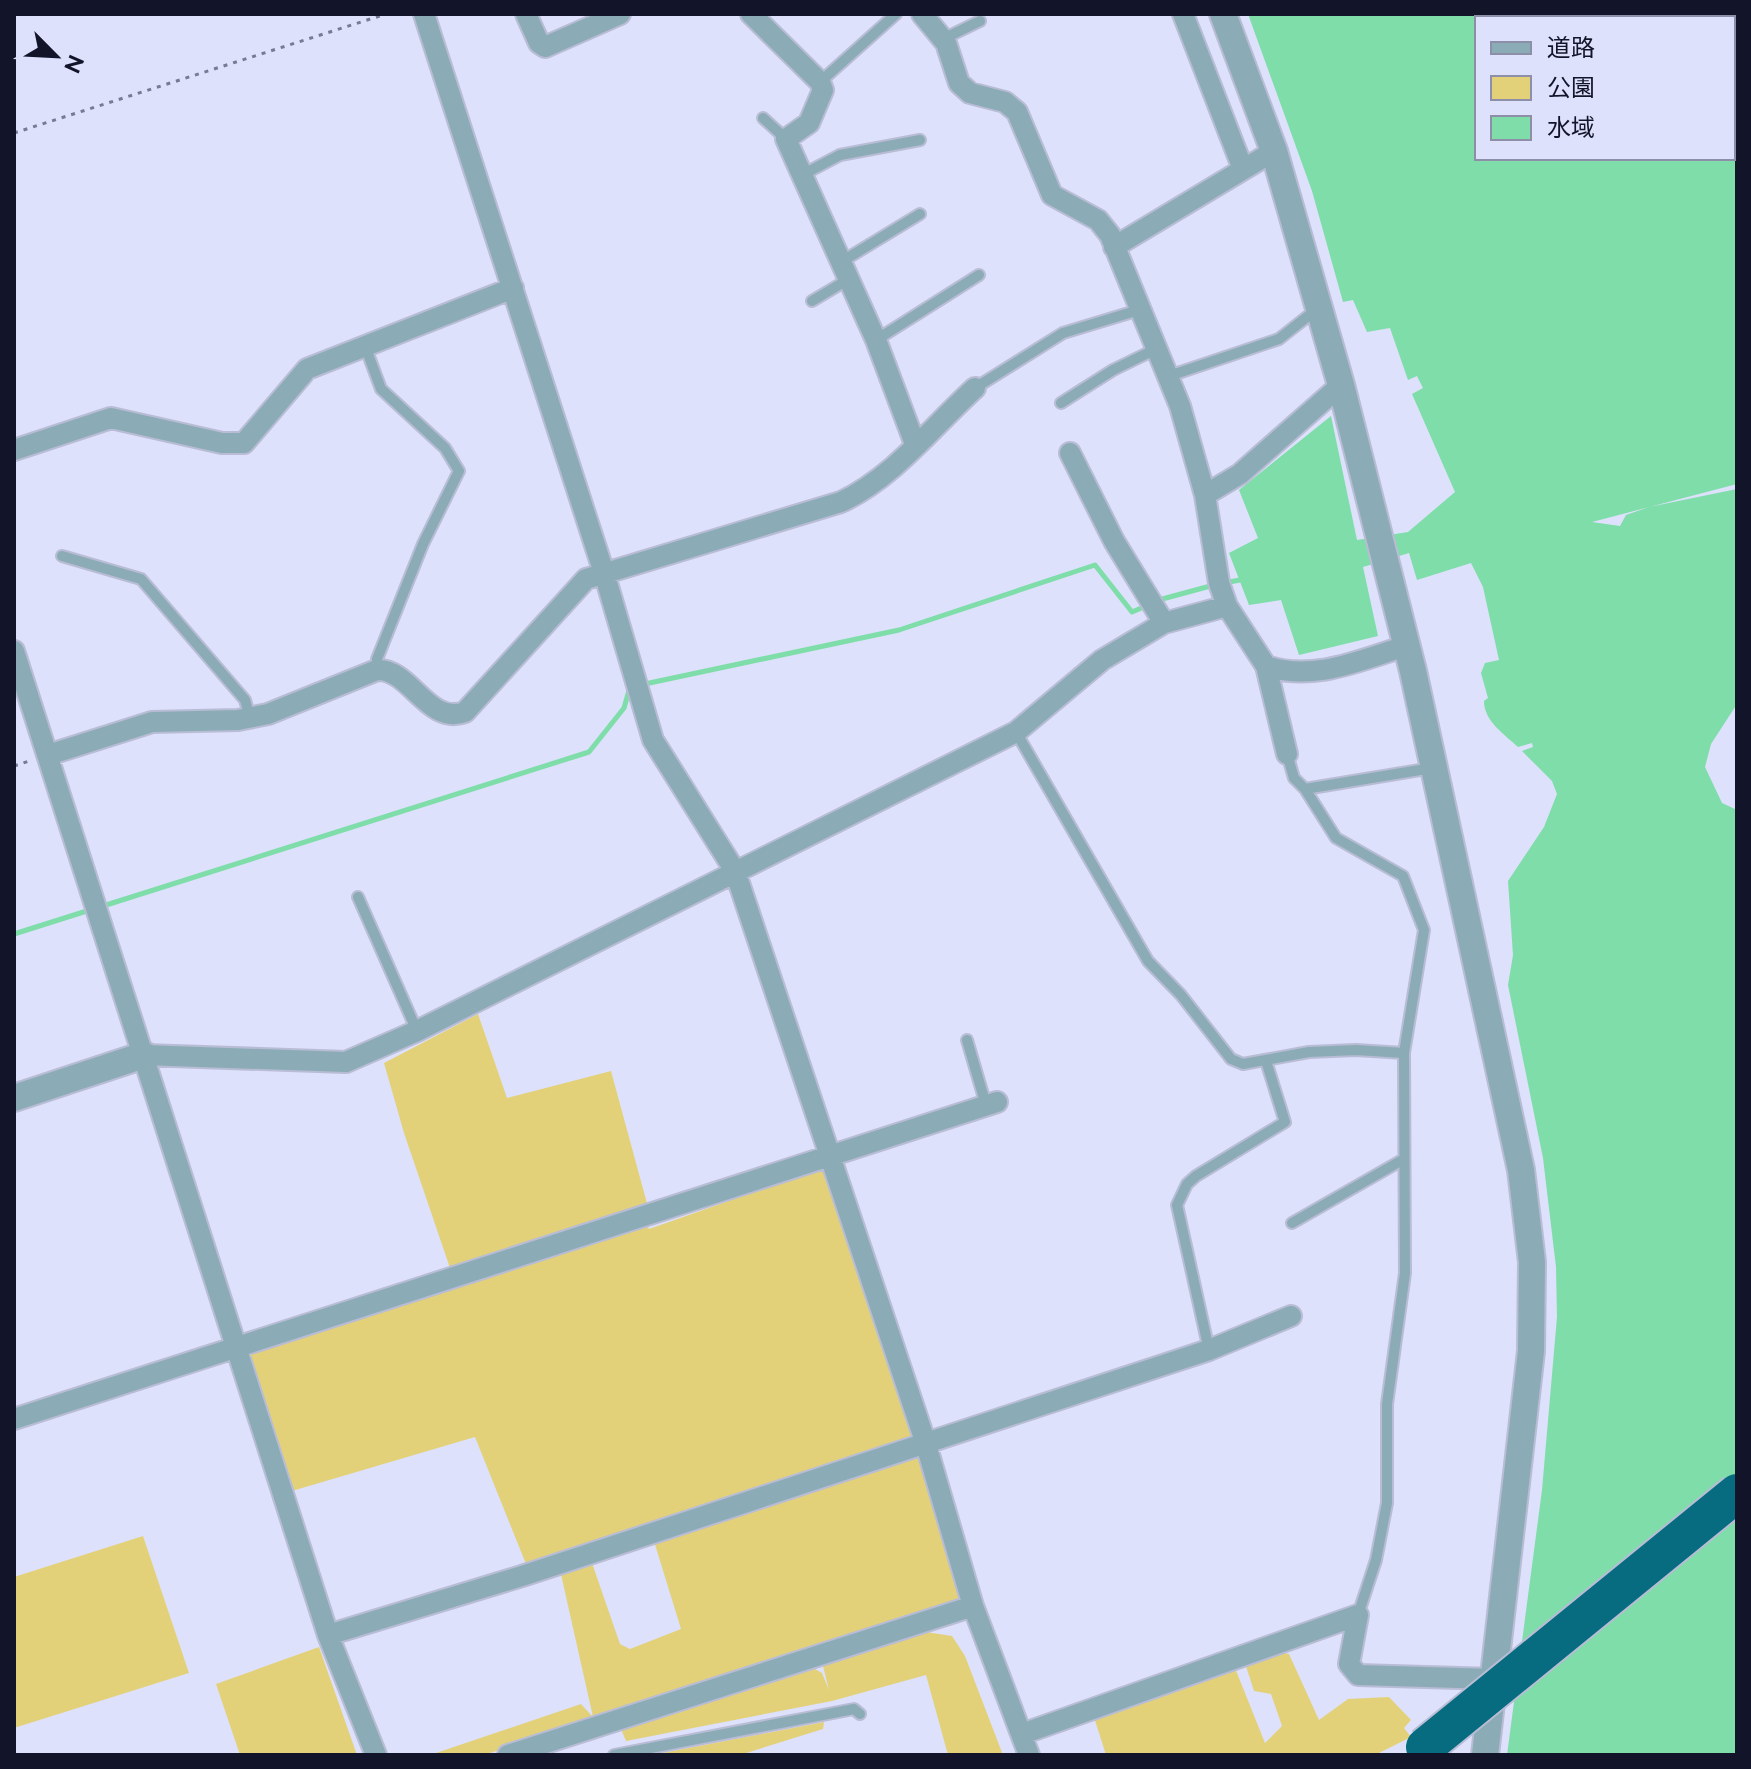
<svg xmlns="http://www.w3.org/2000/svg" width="1751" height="1769" font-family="Raleway,'Noto Sans JP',sans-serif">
  <rect width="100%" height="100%" fill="#dde1fb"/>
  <path fill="#e3d17a" d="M 478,1014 L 507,1098 L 611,1071 L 648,1207 L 451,1271 L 404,1133 L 384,1063 Z
    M 822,1168 L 914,1436 L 526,1564 L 475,1437 L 292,1491 L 248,1354 L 644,1219 L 649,1229 Z
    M 920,1449 L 965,1598 L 484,1755 L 430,1755 L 581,1704 L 593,1717 L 560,1570 L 592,1563 L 620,1644 L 630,1649 L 681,1629 L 653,1538 Z
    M 143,1536 L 189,1673 L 14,1728 L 14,1577 Z
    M 926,1632 L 952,1636 L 965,1656 L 1003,1755 L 948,1755 L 926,1675 L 832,1701 L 626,1741 L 621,1729 L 815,1669 L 822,1673 L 829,1690 L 823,1666 Z
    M 319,1647 L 357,1755 L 240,1755 L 216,1684 Z
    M 1273,1651 L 1289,1654 L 1319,1720 L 1348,1699 L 1389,1697 L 1411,1720 L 1404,1728 L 1411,1737 L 1375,1755 L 1106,1755 L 1093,1714 L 1233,1663 L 1265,1743 L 1282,1726 L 1271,1694 L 1254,1691 L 1244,1660 Z
    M 824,1722 L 823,1729 L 740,1755 L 652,1755 Z"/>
  <path fill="#7edda9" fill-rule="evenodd" d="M 1248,14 L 1737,14 L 1737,484 L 1592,522 L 1620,526 L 1626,515 L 1649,507 L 1737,489 L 1737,704 L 1711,744 L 1705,767 L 1722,803 L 1737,810 L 1737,1755 L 1507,1755 L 1542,1490 L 1557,1317 L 1556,1267 L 1543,1158 L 1508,985 L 1513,955 L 1508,881 L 1544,827 L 1557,794 L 1552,781 L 1522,751 L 1533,747 L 1532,743 L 1518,747 C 1504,734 1484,721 1484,701 L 1488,698 L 1481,673 L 1485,663 L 1499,660 L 1483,587 L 1471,563 L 1417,580 L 1409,553 L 1363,567 L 1378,636 L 1299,655 L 1281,600 L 1249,605 L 1229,553 L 1258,538 L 1239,490 L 1331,416 L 1357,540 L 1408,532 L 1455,492 L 1412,394 L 1423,388 L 1417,376 L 1408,380 L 1390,328 L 1367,332 L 1353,300 L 1343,302 L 1312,191 ZM 1477,18 L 1733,18 L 1733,158 L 1477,158 Z"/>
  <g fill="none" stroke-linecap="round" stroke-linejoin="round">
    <path stroke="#7edda9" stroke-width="5" d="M 1224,583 L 1240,580
      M 1155,601 L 1214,585
      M 640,685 L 899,630 L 1095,565 L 1132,612 L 1146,606
      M 103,906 L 589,752 L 624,708 L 630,687
      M 14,934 L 93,909"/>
    <g stroke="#b8bcd5" stroke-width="14">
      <path id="service" d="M 943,39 L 980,21
        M 820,82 L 896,14
        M 763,118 L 786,139
        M 802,175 L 840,155 L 920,140
        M 841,262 L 920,214
        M 812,301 L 849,279
        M 876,340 L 979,275
        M 365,346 L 381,389 L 445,448 L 459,471 L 423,544 L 377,659 L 377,670
        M 1169,376 L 1279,339 L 1317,309
        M 975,388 L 1063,333 L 1139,310
        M 1061,403 L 1113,370 L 1156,349
        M 62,556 L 141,579 L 245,700 L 250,718
        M 1016,732 L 1148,961 L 1181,995 L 1231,1059 L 1243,1064 L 1309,1052 L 1356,1050 L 1404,1053
        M 1287,754 L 1294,778 L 1305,789 L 1336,838 L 1403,876 L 1424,930 L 1404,1053 L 1405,1273 L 1387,1404 L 1387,1503 L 1376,1560 L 1358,1615
        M 1305,789 L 1432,768
        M 358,897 L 417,1031
        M 967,1040 L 986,1105
        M 1292,1223 L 1404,1159
        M 1209,1350 L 1177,1205 L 1187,1184 L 1196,1176 L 1285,1122 L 1266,1061
        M 614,1755 L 854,1709 L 860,1714"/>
    </g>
    <g stroke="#b8bcd5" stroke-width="24">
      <path id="minor" d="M 424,14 L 605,576 L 653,740 L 735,871 L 925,1441 L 973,1606 L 1029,1755
        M 526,14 L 539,43 L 545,47 L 620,14
        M 751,14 L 820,82 L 823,90 L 809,123 L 786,139 L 876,340 L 915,444
        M 922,14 L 946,43 L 959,83 L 970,93 L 1005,102 L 1017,112 L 1052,195 L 1098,220 L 1110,235 L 1180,406 L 1205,495 L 1219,583 L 1227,606 L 1266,666 L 1287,754
        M 1183,14 L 1243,169
        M 1114,247 L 1274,151
        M 14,450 L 111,418 L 222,443 L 244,443 L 307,369 L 513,288
        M 1070,453 L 1114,541 L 1164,623
        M 1205,495 L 1240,474 L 1341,385
        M 14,651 L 328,1635 L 376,1755
        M 1266,666 C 1314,682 1360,660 1406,646
        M 48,755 L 152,722 L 238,720 L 268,714 L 377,670 C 410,668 428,726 465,712 L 586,579 L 841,502 C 894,477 932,427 975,388
        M 144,1055 L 346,1062 L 417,1031 L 1016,732 L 1102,660 L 1164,623 L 1227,606
        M 14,1419 L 997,1102
        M 1358,1615 L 1349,1664 L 1358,1675 L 1493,1679
        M 328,1635 L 522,1576 L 1209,1350 L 1291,1316
        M 1022,1734 L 1358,1615
        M 508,1755 L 973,1606"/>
    </g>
    <g stroke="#b8bcd5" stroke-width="30">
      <path id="tertiary" d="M 1223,14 L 1274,151 L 1341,385 L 1413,671 L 1521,1170 L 1532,1262 L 1531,1351 L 1485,1755
        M 14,1098 L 144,1055"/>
    </g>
    <path stroke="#777a92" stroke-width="3" stroke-dasharray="4 6" stroke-linecap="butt" d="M 14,133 L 386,14
      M 14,766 L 29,761"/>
    <use href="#service" stroke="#8bacb6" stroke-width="10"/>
    <use href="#minor" stroke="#8bacb6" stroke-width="20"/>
    <use href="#tertiary" stroke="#8bacb6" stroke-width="26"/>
    <g stroke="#b8bcd5" stroke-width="42" stroke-linecap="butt">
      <path id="motorway-bridge" d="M 1425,1747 L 1737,1493"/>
    </g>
    <use href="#motorway-bridge" stroke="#086c81" stroke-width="38"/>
  </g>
  <rect width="1751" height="1769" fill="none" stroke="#12142a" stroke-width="32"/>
  <rect x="1475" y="16" width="260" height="144" fill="#dde1fb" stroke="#8c8fa7" stroke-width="2"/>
  <rect x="1491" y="42" width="40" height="12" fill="#8bacb6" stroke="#8c8fa7" stroke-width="2"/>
  <text x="1547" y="56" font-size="24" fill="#12142a">道路</text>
  <rect x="1491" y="76" width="40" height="24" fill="#e3d17a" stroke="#8c8fa7" stroke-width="2"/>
  <text x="1547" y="96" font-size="24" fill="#12142a">公園</text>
  <rect x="1491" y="116" width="40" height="24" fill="#7edda9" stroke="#8c8fa7" stroke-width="2"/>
  <text x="1547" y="136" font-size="24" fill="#12142a">水域</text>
  <g transform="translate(56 56) rotate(114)" stroke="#dde1fb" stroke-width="6" paint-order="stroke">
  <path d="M0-6L14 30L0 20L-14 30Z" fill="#12142a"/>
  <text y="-12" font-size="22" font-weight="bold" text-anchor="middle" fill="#12142a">N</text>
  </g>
</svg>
